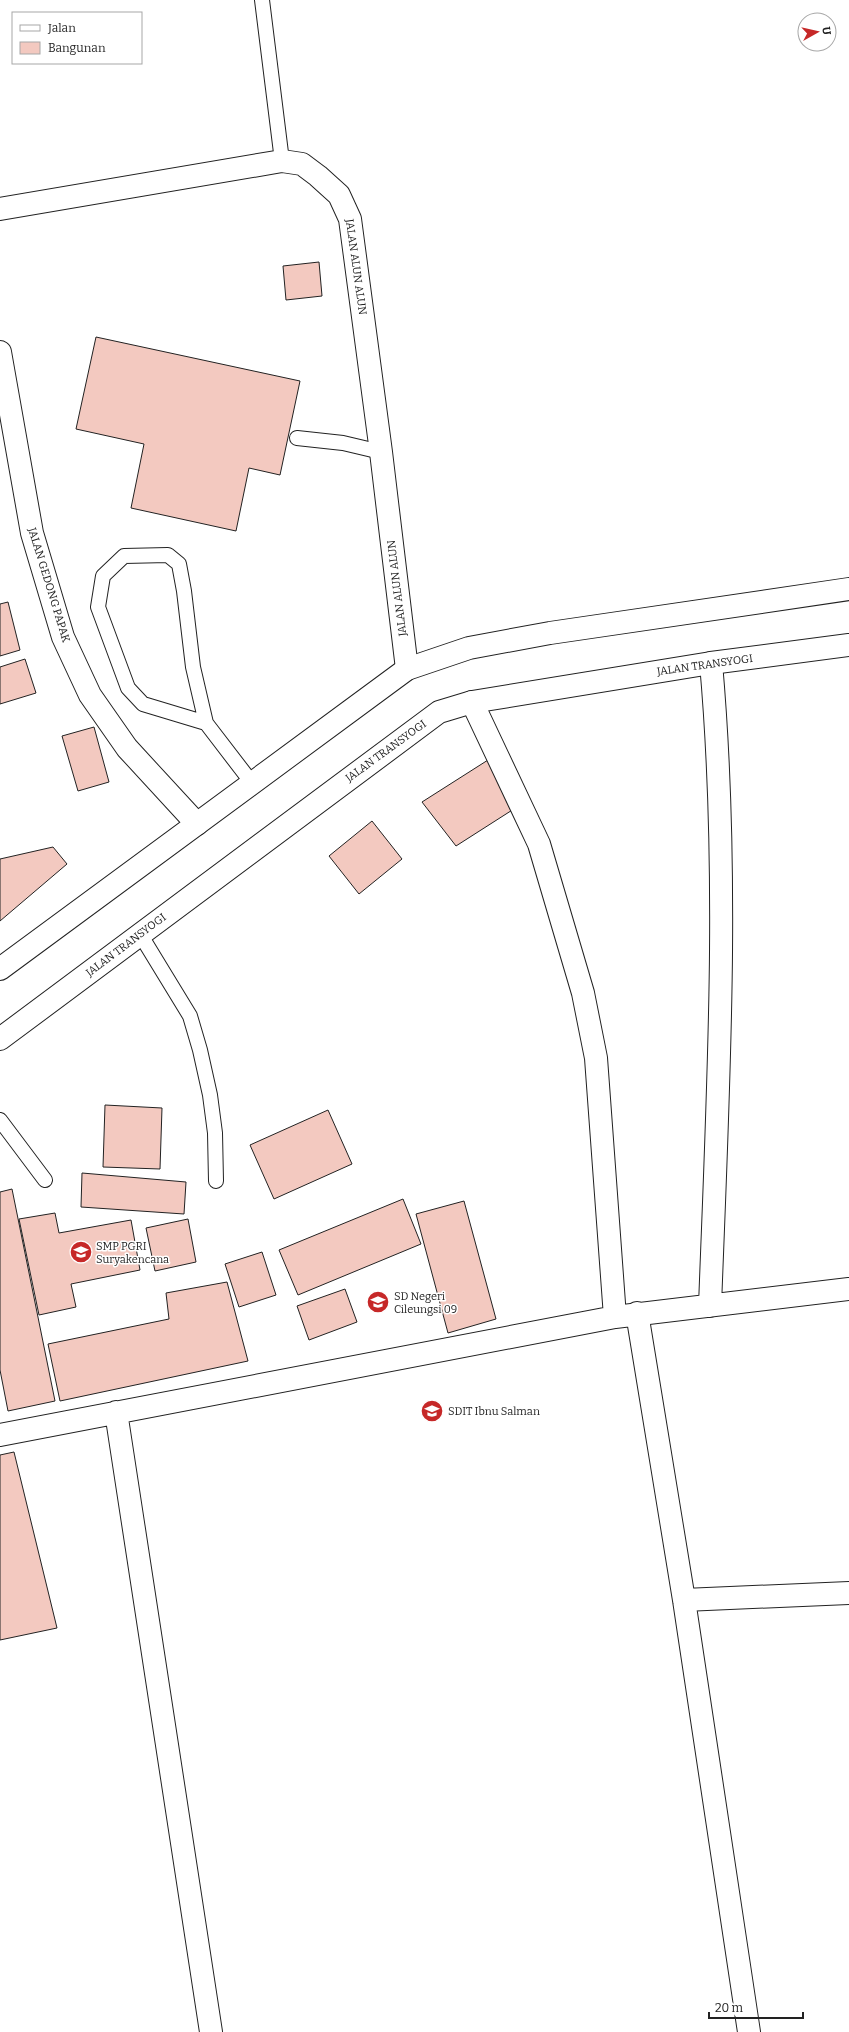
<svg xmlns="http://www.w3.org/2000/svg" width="849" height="2032" font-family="Bitter,serif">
  <rect width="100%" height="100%" fill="#fff"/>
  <path fill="#f3c9c0" stroke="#222" d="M 319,262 L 322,296 L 286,300 L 283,266 Z
    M 96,337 L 300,381 L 280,475 L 249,468 L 236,531 L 131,508 L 144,444 L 76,429 Z
    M 8,602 L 20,650 L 0,656 L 0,604 Z
    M 25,659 L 36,693 L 0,704 L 0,667 Z
    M 94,727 L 109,782 L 78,791 L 62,736 Z
    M 488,760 L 517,807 L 456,846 L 422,802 Z
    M 372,821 L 402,859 L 359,894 L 329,856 Z
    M 53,847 L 67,864 L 0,921 L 0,859 Z
    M 105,1105 L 162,1108 L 160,1169 L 103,1167 Z
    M 328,1110 L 352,1164 L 274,1199 L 250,1145 Z
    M 82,1173 L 186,1182 L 184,1214 L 81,1207 Z
    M 12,1189 L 55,1401 L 8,1411 L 0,1370 L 0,1192 Z
    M 403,1199 L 421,1244 L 298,1295 L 279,1250 Z
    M 464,1201 L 496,1319 L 448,1333 L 416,1214 Z
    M 55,1213 L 59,1233 L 131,1220 L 140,1270 L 71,1284 L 76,1307 L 39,1315 L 19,1219 Z
    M 188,1219 L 196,1262 L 155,1271 L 146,1228 Z
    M 262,1252 L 276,1295 L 239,1307 L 225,1264 Z
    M 227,1282 L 248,1361 L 60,1401 L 48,1344 L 169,1319 L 166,1293 Z
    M 345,1289 L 357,1322 L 309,1340 L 297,1306 Z
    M 14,1452 L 57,1628 L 0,1640 L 0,1455 Z"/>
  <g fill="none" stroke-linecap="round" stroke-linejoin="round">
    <g stroke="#222" stroke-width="16">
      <path id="service" d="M 262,0 L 282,161
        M 297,438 L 343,443 L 381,452
        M 206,723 L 143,704 L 128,688 L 98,607 L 103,576 L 124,556 L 168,555 L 179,564 L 184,591 L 193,667 L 206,723 L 252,783
        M 140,934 L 190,1016 L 200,1050 L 210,1095 L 215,1133 L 216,1181
        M 0,1120 L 45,1180"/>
    </g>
    <g stroke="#222" stroke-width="24">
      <path id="minor" d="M 0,209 L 282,161 L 302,164 L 318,176 L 339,195 L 350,219 L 381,452 L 407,669
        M 0,352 L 32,533 L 63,637 L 90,695 L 127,748 L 197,824
        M 472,702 L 539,844 L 583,993 L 596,1058 L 615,1317
        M 710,1306 C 718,1092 730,877 711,663
        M 637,1313 L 684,1600 L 749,2032
        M 116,1412 L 211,2032
        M 0,1435 L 615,1317 L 849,1289
        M 684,1600 L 849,1593"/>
    </g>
    <g stroke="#222" stroke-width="24">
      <path id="trunk" d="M 0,969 L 407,669 L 469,648 L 550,633 L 849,589
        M 0,1039 L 439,712 L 472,702 L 711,663 L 849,645"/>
    </g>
    <use href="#service" stroke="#fff" stroke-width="14"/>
    <use href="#minor" stroke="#fff" stroke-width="22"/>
    <use href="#trunk" stroke="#fff" stroke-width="22"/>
  </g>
  <defs>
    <g id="school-disc" transform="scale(1.15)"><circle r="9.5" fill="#c62828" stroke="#fff"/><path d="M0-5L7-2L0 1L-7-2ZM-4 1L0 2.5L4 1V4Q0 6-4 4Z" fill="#fff"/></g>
  </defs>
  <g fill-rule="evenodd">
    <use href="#school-disc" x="81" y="1252"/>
    <use href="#school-disc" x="378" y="1302"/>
    <use href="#school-disc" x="432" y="1411"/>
  </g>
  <g text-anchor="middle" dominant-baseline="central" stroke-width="3" stroke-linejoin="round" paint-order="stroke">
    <g font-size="11" fill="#222" stroke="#fff">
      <text transform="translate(356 267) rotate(82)">JALAN ALUN ALUN</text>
      <text transform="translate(49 585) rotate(73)">JALAN GEDONG PAPAK</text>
      <text transform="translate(397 588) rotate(-97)">JALAN ALUN ALUN</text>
      <text transform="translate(705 665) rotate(-8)">JALAN TRANSYOGI</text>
      <text transform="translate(386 751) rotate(-36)">JALAN TRANSYOGI</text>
      <text transform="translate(126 945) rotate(-37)">JALAN TRANSYOGI</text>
    </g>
    <g font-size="11" fill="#222" stroke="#fff" text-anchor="start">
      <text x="96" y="1246">SMP PGRI<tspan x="96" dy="13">Suryakencana</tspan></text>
      <text x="394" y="1296">SD Negeri<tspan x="394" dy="13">Cileungsi 09</tspan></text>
      <text x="448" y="1411">SDIT Ibnu Salman</text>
    </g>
  </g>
  <rect x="12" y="12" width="130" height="52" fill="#ffffff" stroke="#a7a7a7"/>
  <rect x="20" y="25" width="20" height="6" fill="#ffffff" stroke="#a7a7a7"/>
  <text x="48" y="32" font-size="12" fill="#222222">Jalan</text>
  <rect x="20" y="42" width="20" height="12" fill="#f3c9c0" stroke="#a7a7a7"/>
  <text x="48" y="52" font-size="12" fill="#222222">Bangunan</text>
  <g transform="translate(817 32) rotate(82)"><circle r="19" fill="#ffffff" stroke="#a7a7a7"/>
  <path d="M0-3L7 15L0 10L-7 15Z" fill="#c62828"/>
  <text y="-6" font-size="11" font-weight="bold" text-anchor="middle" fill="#222222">U</text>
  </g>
  <path d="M709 2012v6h94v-6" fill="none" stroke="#222222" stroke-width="2"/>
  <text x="715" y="2012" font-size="12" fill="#222222" stroke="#ffffff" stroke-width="3" paint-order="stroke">20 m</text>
</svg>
